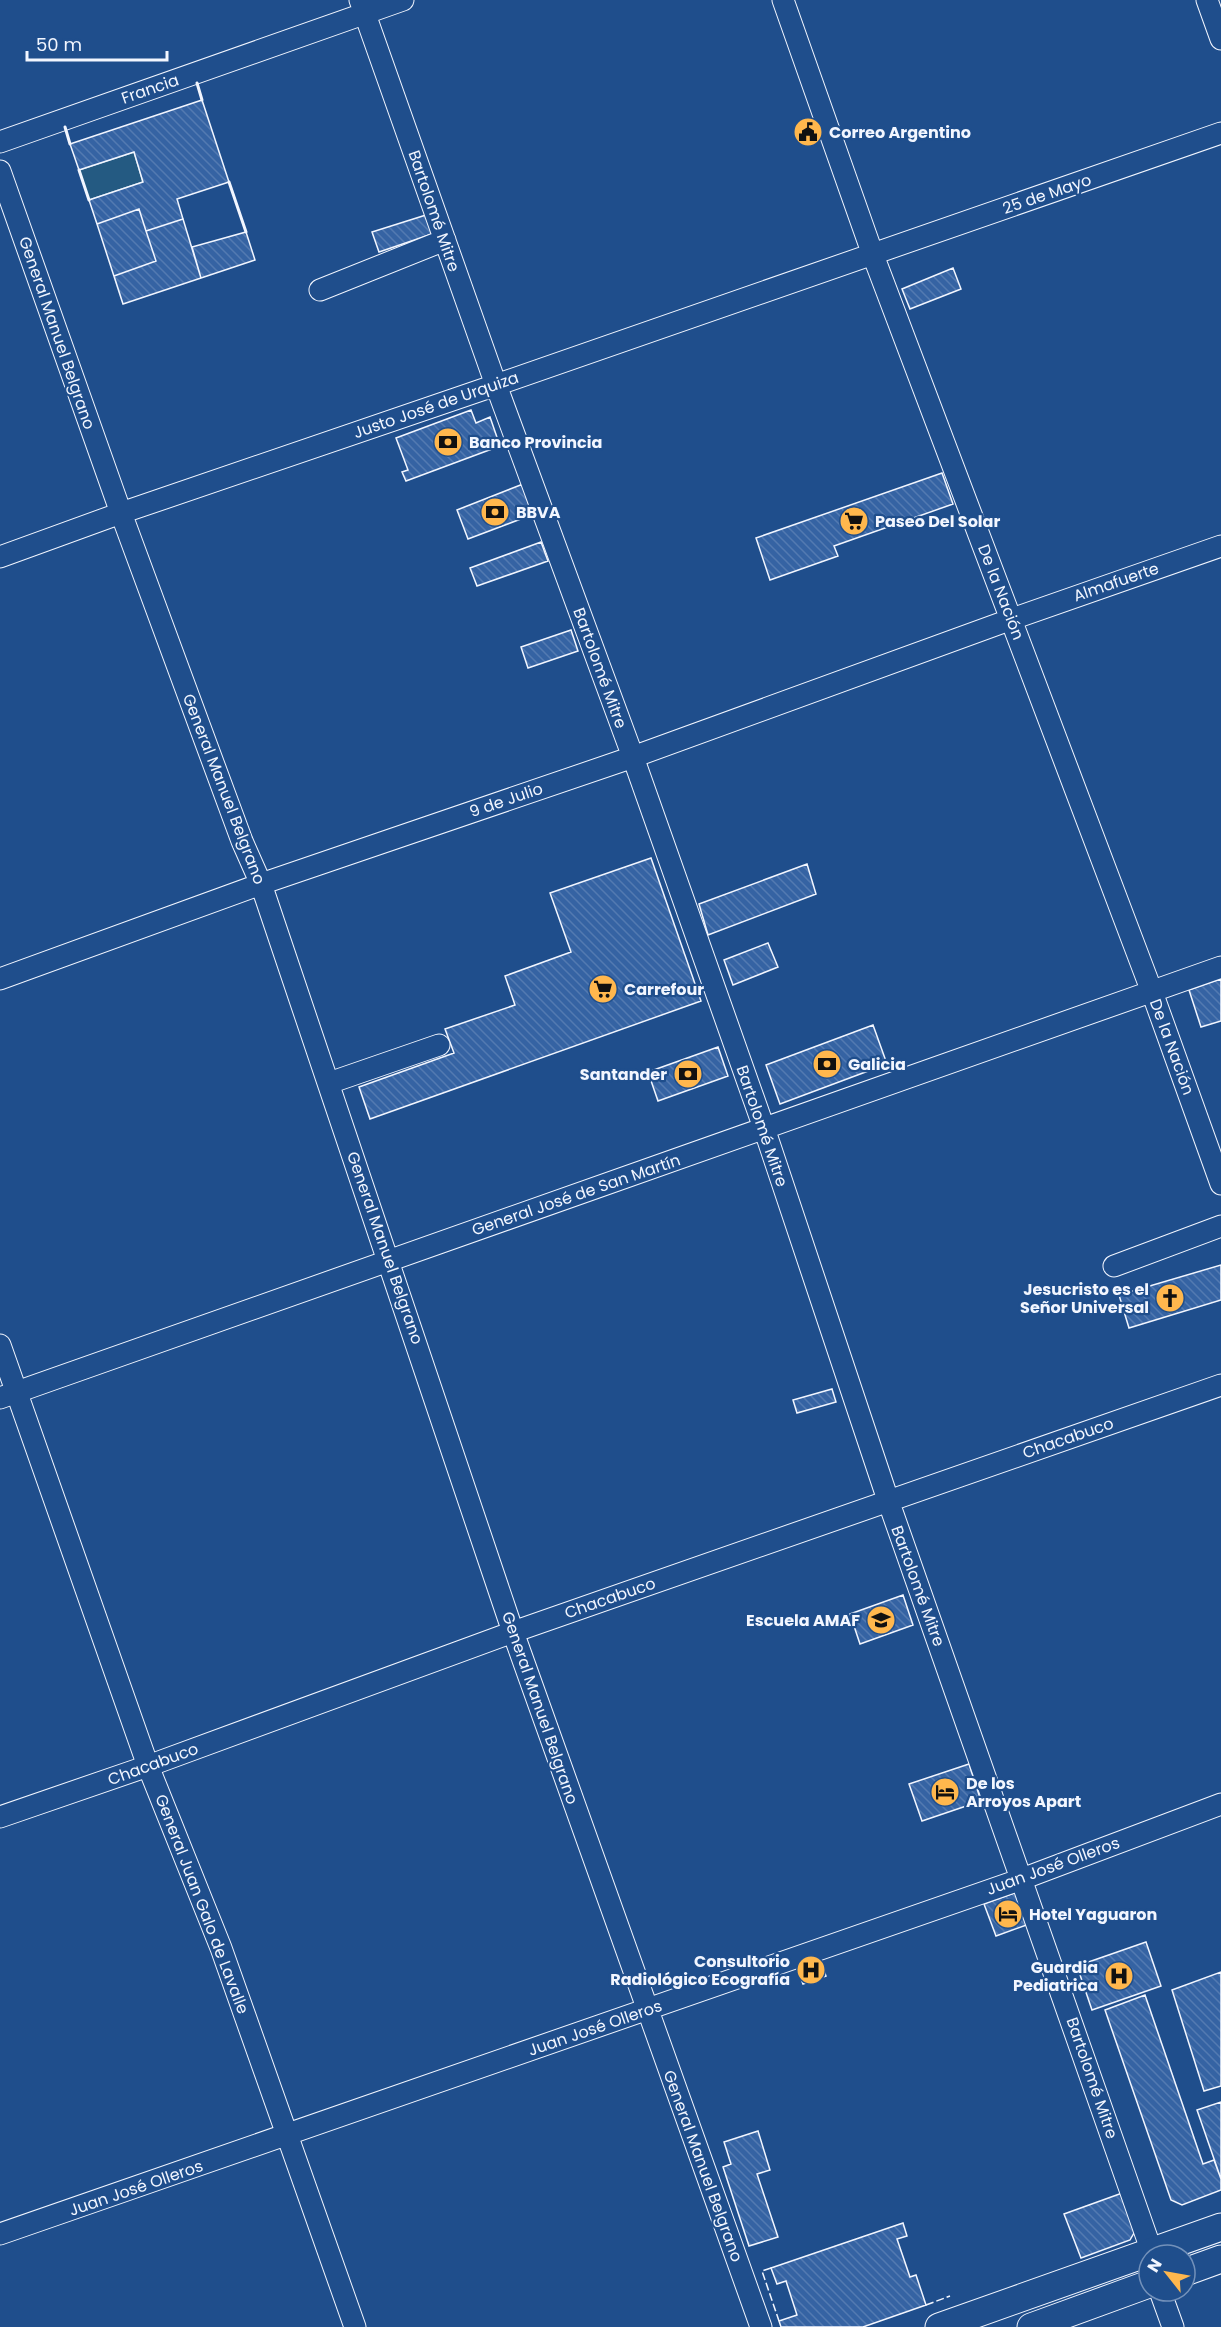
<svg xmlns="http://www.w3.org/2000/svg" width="1221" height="2327" font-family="Poppins,sans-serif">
  <defs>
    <pattern id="building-back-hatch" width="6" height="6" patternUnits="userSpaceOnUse" patternTransform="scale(1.5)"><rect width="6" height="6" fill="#3563a3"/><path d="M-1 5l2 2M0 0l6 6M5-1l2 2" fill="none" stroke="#537ab1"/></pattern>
  </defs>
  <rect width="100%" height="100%" fill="#1f4e8c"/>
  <path fill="#245a82" stroke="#a8bbd7" stroke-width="1.5" d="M 134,152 L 143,182 L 89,200 L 79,170 Z"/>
  <path fill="url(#building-back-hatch)" stroke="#f2f6ff" stroke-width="1.5" d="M 202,100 L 229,182 L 177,199 L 183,219 L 146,231 L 139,209 L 97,224 L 89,200 L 143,182 L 134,152 L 79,170 L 70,144 Z
    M 139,209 L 146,231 L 183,219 L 201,278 L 123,304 L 97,224 Z
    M 426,215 L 432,234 L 379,252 L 372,232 Z
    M 183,219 L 201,278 L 123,304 L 114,276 L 156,261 L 146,231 Z
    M 246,232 L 255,260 L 201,278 L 192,247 Z
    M 953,268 L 961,289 L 910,309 L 902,289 Z
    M 471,410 L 476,423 L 490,417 L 500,446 L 406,481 L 402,472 L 408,470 L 396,438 Z
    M 942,473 L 953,504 L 834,546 L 838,556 L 770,580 L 756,538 Z
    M 523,484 L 534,514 L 468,539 L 457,510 Z
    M 541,542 L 548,561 L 477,586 L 470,568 Z
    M 571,630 L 578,651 L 528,668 L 521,647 Z
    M 651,858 L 701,1001 L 370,1119 L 359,1087 L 454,1053 L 445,1029 L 515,1005 L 505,976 L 571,952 L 550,893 Z
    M 807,864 L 816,894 L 708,935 L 699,904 Z
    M 768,943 L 778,967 L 733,985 L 724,960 Z
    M 1221,979 L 1221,1021 L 1201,1027 L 1189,990 Z
    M 873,1025 L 887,1064 L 780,1104 L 766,1065 Z
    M 718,1047 L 728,1076 L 658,1101 L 648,1072 Z
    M 1221,1265 L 1221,1300 L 1129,1328 L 1119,1295 Z
    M 832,1389 L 836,1402 L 797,1413 L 793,1400 Z
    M 903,1595 L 913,1625 L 860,1644 L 850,1614 Z
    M 969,1764 L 981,1801 L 922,1821 L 909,1784 Z
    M 1020,1891 L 1032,1923 L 996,1936 L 984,1904 Z
    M 1146,1942 L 1161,1986 L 1092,2010 L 1077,1966 Z
    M 818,1955 L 826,1976 L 803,1984 L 795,1963 Z
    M 1221,1972 L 1221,2086 L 1204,2091 L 1172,1990 Z
    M 1145,1995 L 1203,2164 L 1214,2160 L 1221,2179 L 1221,2190 L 1182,2205 L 1171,2200 L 1105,2010 Z
    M 1221,2102 L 1221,2179 L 1197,2110 Z
    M 758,2131 L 770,2170 L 757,2174 L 778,2237 L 749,2246 L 723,2167 L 731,2164 L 724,2142 Z
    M 1125,2192 L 1138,2226 L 1130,2240 L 1081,2258 L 1064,2214 Z
    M 903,2223 L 907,2236 L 897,2239 L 910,2277 L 916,2275 L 926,2305 L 863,2327 L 781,2327 L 779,2321 L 797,2315 L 786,2281 L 777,2284 L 771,2268 Z"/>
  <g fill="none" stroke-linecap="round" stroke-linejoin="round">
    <g stroke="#f2f6ff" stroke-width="23">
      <path id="minor" d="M 360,0 L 496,385 L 633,757 L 764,1128 L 888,1500 L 1153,2255
        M 783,0 L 873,255 L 1152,992 L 1221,1184
        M 1207,0 L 1221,39
        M 0,142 L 403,0
        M 0,171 L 121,513 L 242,841 L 261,884 L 513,1632 L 761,2327
        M 320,290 L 445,240
        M 0,557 L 121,513 L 496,385 L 1221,133
        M 0,979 L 261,884 L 633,757 L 1012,619 L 1221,546
        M 329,1083 L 439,1045
        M 1114,1266 L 1221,1226
        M 0,1345 L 148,1766 L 221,1948 L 355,2327
        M 0,1398 L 1221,967
        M 0,1817 L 148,1766 L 513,1632 L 1221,1385
        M 0,2234 L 1022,1879 L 1221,1804
        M 1160,2291 L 1173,2327"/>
    </g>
    <g stroke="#f2f6ff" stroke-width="29">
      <path id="major" d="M 1185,2272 L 1221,2259
        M 939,2327 L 1221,2227
        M 1031,2327 L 1149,2284"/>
    </g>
    <use href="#minor" stroke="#1f4e8c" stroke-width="21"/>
    <use href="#major" stroke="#1f4e8c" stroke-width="27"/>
    <path stroke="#f2f6ff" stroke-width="1.5" stroke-dasharray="8 3" stroke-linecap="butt" d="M 771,2268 L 762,2271 L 779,2321
      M 926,2305 L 950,2296"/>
    <path stroke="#f2f6ff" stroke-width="3" d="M 197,83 L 202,100
      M 65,127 L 70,144
      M 79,170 L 89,200
      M 229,182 L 246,232"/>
  </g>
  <defs>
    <g id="civic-disc" transform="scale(1.5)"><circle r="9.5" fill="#ffb74d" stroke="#1f4e8c"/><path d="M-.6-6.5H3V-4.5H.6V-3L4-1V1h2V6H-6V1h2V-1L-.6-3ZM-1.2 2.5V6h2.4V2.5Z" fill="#111"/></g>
    <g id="bank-disc" transform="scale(1.5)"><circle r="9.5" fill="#ffb74d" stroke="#1f4e8c"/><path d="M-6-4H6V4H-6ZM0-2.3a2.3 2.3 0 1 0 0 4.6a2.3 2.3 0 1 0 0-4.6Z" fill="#111"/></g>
    <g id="supermarket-disc" transform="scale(1.5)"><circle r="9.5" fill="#ffb74d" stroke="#1f4e8c"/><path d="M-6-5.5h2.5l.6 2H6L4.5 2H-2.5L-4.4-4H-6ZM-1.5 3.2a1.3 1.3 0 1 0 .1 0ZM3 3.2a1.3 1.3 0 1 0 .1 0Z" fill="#111"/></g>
    <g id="church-disc" transform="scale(1.5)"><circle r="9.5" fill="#ffb74d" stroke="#1f4e8c"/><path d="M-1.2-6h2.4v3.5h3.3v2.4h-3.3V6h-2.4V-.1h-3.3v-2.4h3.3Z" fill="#111"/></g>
    <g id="school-disc" transform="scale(1.5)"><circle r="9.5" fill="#ffb74d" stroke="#1f4e8c"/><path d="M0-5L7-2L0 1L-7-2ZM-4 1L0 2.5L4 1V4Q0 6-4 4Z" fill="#111"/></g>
    <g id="hotel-disc" transform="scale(1.5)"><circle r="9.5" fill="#ffb74d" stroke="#1f4e8c"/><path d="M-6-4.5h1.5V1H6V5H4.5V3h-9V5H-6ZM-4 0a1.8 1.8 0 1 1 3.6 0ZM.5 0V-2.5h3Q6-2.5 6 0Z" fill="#111"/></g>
    <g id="hospital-disc" transform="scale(1.5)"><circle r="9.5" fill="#ffb74d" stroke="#1f4e8c"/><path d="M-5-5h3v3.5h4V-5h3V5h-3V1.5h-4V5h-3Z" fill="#111"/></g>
  </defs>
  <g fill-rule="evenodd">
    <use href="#civic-disc" x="808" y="132"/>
    <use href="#bank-disc" x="448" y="442"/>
    <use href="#bank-disc" x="495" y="512"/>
    <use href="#supermarket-disc" x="854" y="521"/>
    <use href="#supermarket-disc" x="603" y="989"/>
    <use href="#bank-disc" x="827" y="1064"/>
    <use href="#bank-disc" x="688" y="1074"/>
    <use href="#church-disc" x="1170" y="1298"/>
    <use href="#school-disc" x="881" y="1620"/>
    <use href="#hotel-disc" x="945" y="1792"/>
    <use href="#hotel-disc" x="1008" y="1914"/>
    <use href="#hospital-disc" x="811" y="1970"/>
    <use href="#hospital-disc" x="1119" y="1976"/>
  </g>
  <g text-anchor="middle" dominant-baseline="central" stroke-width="4.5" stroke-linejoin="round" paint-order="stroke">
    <g font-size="16" fill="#f2f6ff" stroke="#1f4e8c">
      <text transform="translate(150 89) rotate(-19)">Francia</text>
      <text transform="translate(1047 194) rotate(-19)">25 de Mayo</text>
      <text transform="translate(434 211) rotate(71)">Bartolomé Mitre</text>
      <text transform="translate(57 333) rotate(71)">General Manuel Belgrano</text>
      <text transform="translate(436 405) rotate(-19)">Justo José de Urquiza</text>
      <text transform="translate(1116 582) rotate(-19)">Almafuerte</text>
      <text transform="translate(1001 592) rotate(69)">De la Nación</text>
      <text transform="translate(600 668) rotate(70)">Bartolomé Mitre</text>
      <text transform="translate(224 789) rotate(69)">General Manuel Belgrano</text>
      <text transform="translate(506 800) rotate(-19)">9 de Julio</text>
      <text transform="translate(1172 1047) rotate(70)">De la Nación</text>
      <text transform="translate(762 1126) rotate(71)">Bartolomé Mitre</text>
      <text transform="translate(576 1195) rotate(-19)">General José de San Martín</text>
      <text transform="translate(385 1248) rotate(71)">General Manuel Belgrano</text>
      <text transform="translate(1068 1438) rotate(-19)">Chacabuco</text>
      <text transform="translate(918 1586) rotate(70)">Bartolomé Mitre</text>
      <text transform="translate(610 1598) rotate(-19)">Chacabuco</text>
      <text transform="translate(540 1708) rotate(71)">General Manuel Belgrano</text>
      <text transform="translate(153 1764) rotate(-20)">Chacabuco</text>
      <text transform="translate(1053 1866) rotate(-20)">Juan José Olleros</text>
      <text transform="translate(202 1904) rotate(69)">General Juan Galo de Lavalle</text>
      <text transform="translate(595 2028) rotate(-19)">Juan José Olleros</text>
      <text transform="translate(1092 2078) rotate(71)">Bartolomé Mitre</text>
      <text transform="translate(703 2166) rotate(70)">General Manuel Belgrano</text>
      <text transform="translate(136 2188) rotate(-19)">Juan José Olleros</text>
    </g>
    <g font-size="16" font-weight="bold" fill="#f2f6ff" stroke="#1f4e8c" text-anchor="start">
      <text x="829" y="132">Correo Argentino</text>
      <text x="469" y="442">Banco Provincia</text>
      <text x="516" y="512">BBVA</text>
      <text x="875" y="521">Paseo Del Solar</text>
      <text x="624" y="989">Carrefour</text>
      <text x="848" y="1064">Galicia</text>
      <text x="667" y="1074" text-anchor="end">Santander</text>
      <text x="1149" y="1289" text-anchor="end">Jesucristo es el<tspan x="1149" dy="18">Señor Universal</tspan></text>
      <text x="860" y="1620" text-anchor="end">Escuela AMAF</text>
      <text x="966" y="1783">De los<tspan x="966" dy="18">Arroyos Apart</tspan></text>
      <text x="1029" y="1914">Hotel Yaguaron</text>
      <text x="790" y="1961" text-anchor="end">Consultorio<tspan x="790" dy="18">Radiológico Ecografía</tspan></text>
      <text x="1098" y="1967" text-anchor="end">Guardia<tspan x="1098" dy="18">Pediatrica</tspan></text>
    </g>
  </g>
  <g transform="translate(1167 2273) rotate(301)"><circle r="28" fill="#1f4e8c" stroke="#7391ba" stroke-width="1.5"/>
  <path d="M0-4.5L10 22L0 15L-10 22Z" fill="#ffb74d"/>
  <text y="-9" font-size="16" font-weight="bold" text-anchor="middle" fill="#f2f6ff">N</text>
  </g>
  <path d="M27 51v9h140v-9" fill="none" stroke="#f2f6ff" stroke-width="3"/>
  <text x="36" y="51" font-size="18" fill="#f2f6ff" stroke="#1f4e8c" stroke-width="4.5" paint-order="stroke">50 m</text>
</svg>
